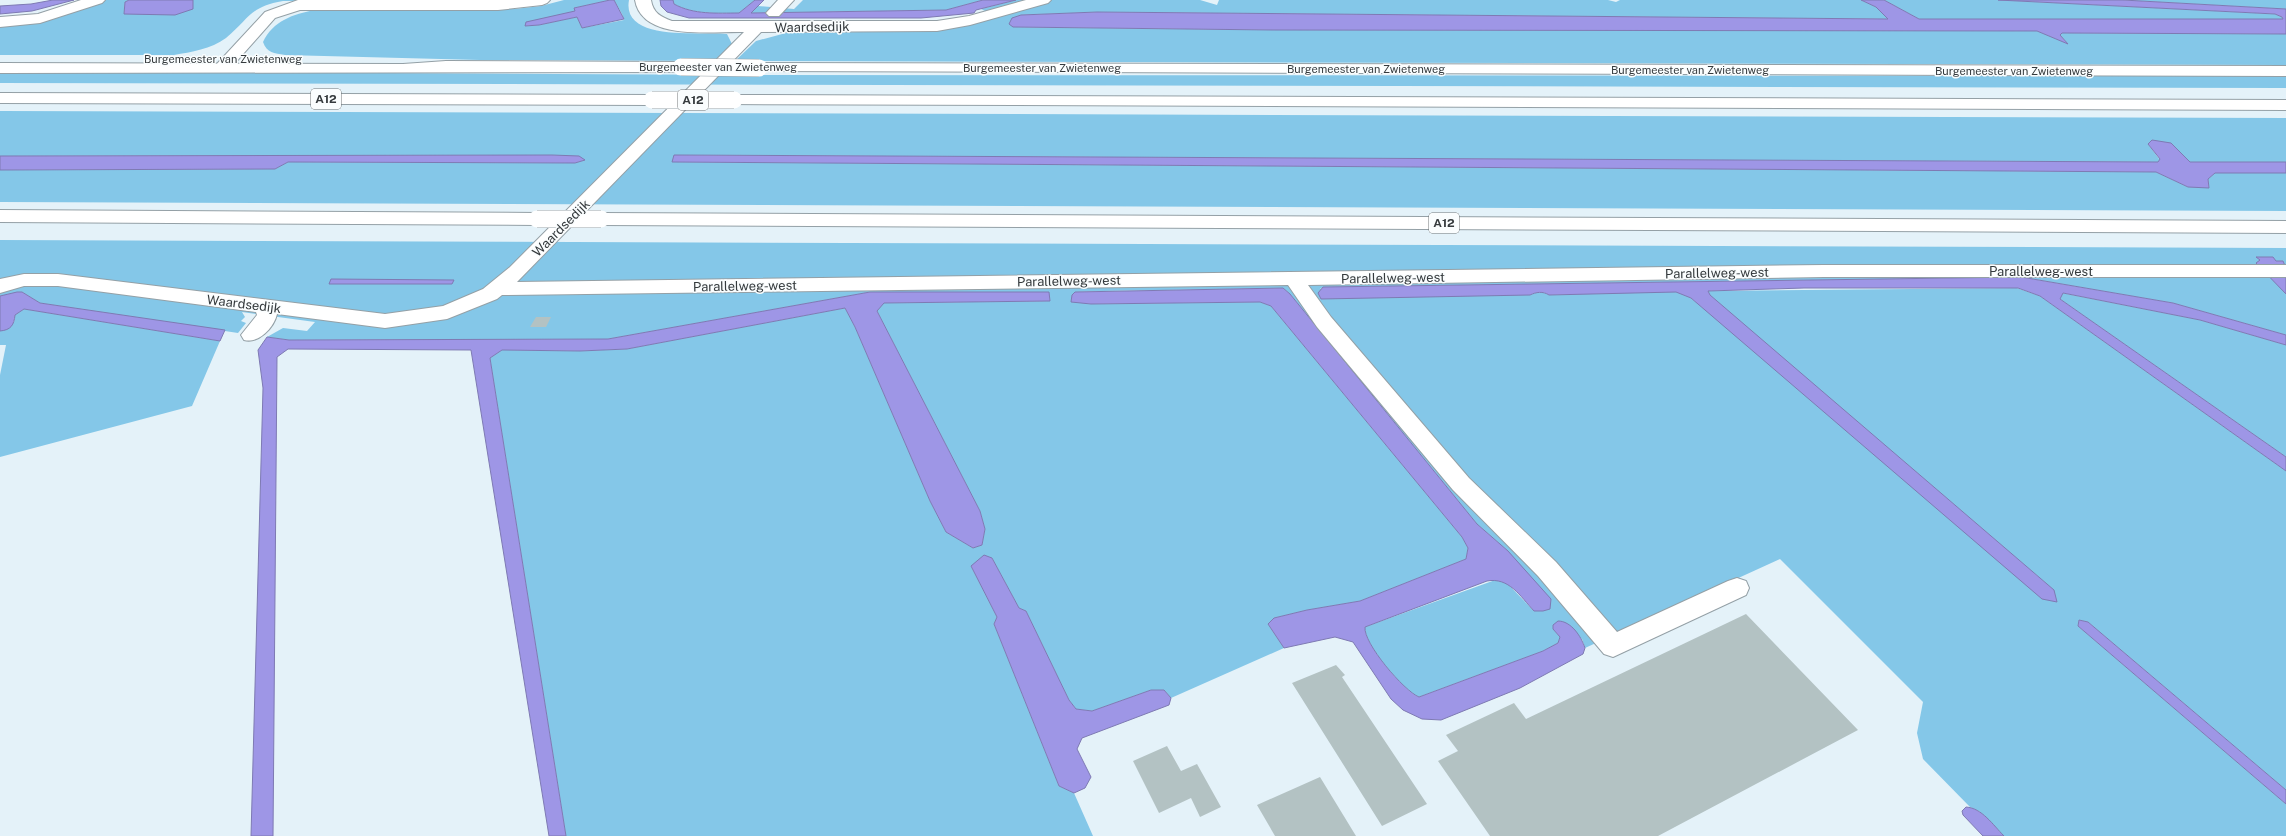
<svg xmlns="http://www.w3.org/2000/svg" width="2286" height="836" font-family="'Public Sans',sans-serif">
  <rect width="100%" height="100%" fill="#e4f2f9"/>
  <path fill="#84c7e8" d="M 106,0 L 129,0 L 125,2 L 124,14 L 193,9 L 193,0 L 518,0 L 283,1 C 249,7 250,18 226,38 C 211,49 191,52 174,55 L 0,55 L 0,26 L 54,19 Z
    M 564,0 L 610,0 L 574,8 L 575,11 L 525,26 L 539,25 L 577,17 L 582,28 L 624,20 L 622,14 L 614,0 L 629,0 C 621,43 703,31 727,34 L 732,44 L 718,61 L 480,60 L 285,55 C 274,53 267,53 263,42 C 273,21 293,14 315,10 L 514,9 L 541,6 Z
    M 673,0 L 755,0 L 739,13 C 717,13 694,15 674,4 Z
    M 803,0 L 983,0 L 946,10 L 751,13 L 758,6 L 794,9 Z
    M 1016,0 L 1200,0 L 1217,5 L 1219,0 L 1608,0 L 1616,2 L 1620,0 L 1861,0 L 1876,7 L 1889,19 L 1097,12 L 1021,15 L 1014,27 L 1272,30 L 2037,31 L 2067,43 L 2060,35 L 2062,33 L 2286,34 L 2286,65 L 735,61 L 756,41 L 786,33 L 935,31 L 998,17 L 981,9 Z
    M 1884,0 L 1998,0 L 2275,14 L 2282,17 L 2283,20 L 1919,19 Z
    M 2123,0 L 2286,0 L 2286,9 Z
    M 0,71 L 753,75 L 2286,76 L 2286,88 L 0,83 Z
    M 0,111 L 2286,118 L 2286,162 L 2190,162 L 2171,143 L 2148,144 L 2160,160 L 2159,162 L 674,155 L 673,162 L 2156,172 L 2188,187 L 2209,187 L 2208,179 L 2215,173 L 2286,173 L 2286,211 L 0,202 L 0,170 L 275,169 L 288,162 L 575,163 L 584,160 L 552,155 L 0,156 Z
    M 0,240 L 2286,248 L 2286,268 L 2276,261 L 2257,257 L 2261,261 L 2261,266 L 2286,294 L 2286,335 L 2173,303 L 2021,277 L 1323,287 L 1320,289 L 1530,295 C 1536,292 1543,291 1549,295 L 1676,291 L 1691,298 L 2054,590 L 1709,295 L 1707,291 L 2017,288 L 2040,296 L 2286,471 L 2286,790 L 2088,622 L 2079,620 L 2078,626 L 2286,804 L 2286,836 L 2004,836 L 1980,812 L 1970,807 L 1923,759 L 1917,733 L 1923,702 L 1780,559 L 1585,648 L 1582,639 L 1553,629 L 1560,637 L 1558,643 L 1543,651 L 1424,695 L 1419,697 C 1404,691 1363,643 1365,627 L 1498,579 L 1506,582 L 1534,611 L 1508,551 L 1477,524 L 1290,294 L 1283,288 L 1104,291 L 1075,292 L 1072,295 L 1072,300 L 1091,304 L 1260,302 L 1271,306 L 1462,537 L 1468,548 L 1466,559 L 1360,601 L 1307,610 L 1274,618 L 1268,624 L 1284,648 L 1171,698 L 1164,690 L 1151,690 L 1092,711 L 1076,709 L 1069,700 L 1026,611 L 1019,608 L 992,558 L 971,566 L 997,617 L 994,624 L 1059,786 L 1074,793 L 1093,836 L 566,836 L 490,358 L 502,350 L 580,351 L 627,349 L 845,308 L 855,327 L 930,501 L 946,532 L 973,548 L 982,545 L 985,529 L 980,511 L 877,311 L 883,303 L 1050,301 L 1048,293 L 870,292 L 608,339 L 289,340 L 267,337 L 283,328 L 307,331 L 315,322 L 242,312 L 245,317 L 241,321 L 246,323 L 238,333 L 40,303 L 22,292 L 0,296 Z
    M 2062,293 L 2200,320 L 2286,345 L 2286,457 L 2060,299 Z
    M 24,309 L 220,341 L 192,406 L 0,457 L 0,375 L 6,345 L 0,345 L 0,331 L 14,322 L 15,315 Z"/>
  <path fill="#9e96e6" stroke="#7e7ab3" d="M 53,0 L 74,0 L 32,11 L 0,14 L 0,6 L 31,4 Z
    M 129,0 L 193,0 L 193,9 L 175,15 L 124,14 L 125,2 Z
    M 610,0 L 614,0 L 624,19 L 582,28 L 577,17 L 539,25 L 525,26 L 526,22 L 575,11 L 574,8 Z
    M 660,0 L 673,0 L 674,4 C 694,15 717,13 739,13 L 755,0 L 764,0 L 751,13 L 946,10 L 983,0 L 1016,0 L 976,10 L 974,13 L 921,18 L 689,18 L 667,12 L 661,6 Z
    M 1861,0 L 1884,0 L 1919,19 L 2283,19 L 2282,17 L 2275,14 L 1998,0 L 2123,0 L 2286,9 L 2286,34 L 2062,33 L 2060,35 L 2068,44 L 2037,31 L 1272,30 L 1013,27 L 1009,24 L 1012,18 L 1021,15 L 1097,12 L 1888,19 L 1876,7 Z
    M 2152,140 L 2171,143 L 2190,162 L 2286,162 L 2286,173 L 2215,173 L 2208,179 L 2209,188 L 2188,187 L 2156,172 L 672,162 L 674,155 L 2158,162 L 2160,159 L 2148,144 Z
    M 552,155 L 579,156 L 585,160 L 575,163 L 288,162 L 275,169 L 0,170 L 0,156 Z
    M 2256,257 L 2273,257 L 2276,261 L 2283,261 L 2286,268 L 2286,294 L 2256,263 L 2260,260 Z
    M 2021,277 L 2173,303 L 2286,335 L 2286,345 L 2200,320 L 2063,293 L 2060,299 L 2286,457 L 2286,471 L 2040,296 L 2018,288 L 1804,288 L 1708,291 L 1710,295 L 2054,590 L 2057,602 L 2042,599 L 1691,298 L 1676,292 L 1549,295 C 1543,291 1536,292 1530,295 L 1321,299 L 1318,293 L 1323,287 Z
    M 331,279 L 454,280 L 452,284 L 329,284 Z
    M 1283,288 L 1290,294 L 1477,524 L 1508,551 L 1551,599 L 1550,609 L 1543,611 L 1534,611 C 1520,596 1509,577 1487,581 L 1365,627 C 1363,643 1404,691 1419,697 L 1543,651 L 1558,643 L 1560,637 L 1553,629 L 1553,625 L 1558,621 C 1571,621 1581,636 1585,648 L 1583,654 L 1520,688 L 1441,720 L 1422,719 L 1403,710 L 1391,699 L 1353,642 L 1335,637 L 1284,648 L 1268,624 L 1274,618 L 1307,610 L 1360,601 L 1466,559 L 1468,548 L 1462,537 L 1271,306 L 1260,302 L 1091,304 L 1071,302 L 1072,295 L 1075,292 Z
    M 17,292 L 22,292 L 40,303 L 225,330 L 220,341 L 24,309 L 15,315 C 14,325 11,330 0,331 L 0,296 Z
    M 870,292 L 1049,292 L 1050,301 L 884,303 L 877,311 L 980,511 L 985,529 L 982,545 L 973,548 L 946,532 L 930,501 L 855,327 L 845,308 L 627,349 L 580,351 L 502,350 L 490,358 L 566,836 L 549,836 L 471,350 L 288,349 L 277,357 L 273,836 L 251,836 L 263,388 L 258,350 L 267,337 L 289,340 L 608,339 Z
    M 984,555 L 992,558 L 1019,608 L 1026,611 L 1069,700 L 1076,709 L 1092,711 L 1151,690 L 1164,690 L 1171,698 L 1169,705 L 1082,738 L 1077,749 L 1091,777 L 1085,788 L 1074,793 L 1059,786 L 994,624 L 997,617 L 971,566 Z
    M 2079,620 L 2088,622 L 2286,790 L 2286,804 L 2078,626 Z
    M 1966,807 C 1982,808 1993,825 2004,836 L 1983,836 L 1963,815 L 1962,811 Z"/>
  <path fill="#b3c2c3" d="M 536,317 L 551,317 L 546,327 L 530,327 Z
    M 1746,614 L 1858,730 L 1658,836 L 1490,836 L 1438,761 L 1458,751 L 1446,735 L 1514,703 L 1526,719 Z
    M 1336,665 L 1345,675 L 1342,677 L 1427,804 L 1382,826 L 1292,683 Z
    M 1167,746 L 1181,771 L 1197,764 L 1221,807 L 1200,817 L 1191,798 L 1159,813 L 1133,761 Z
    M 1320,777 L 1356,836 L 1275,836 L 1257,805 Z"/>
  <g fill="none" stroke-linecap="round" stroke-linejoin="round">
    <g stroke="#94a0a6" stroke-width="2">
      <path id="minor" d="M 81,0 L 105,0 L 102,3 L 40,23 L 0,27 L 0,17 L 38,14 Z
        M 298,0 L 550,0 L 547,3 L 542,5 L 498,10 L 300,10 L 275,18 L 227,72 L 215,72 L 213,69 L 215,66 L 265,12 Z
        M 635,0 L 651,0 C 653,13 661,17 672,21 L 937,21 L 969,16 L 1026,0 L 1051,0 L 1048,3 L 970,25 L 937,31 L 761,32 L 517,282 L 1824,265 L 2286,265 L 2286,277 L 1824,277 L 1308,285 L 1331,317 L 1469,478 L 1556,562 L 1617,632 L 1728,581 L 1737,578 L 1746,581 L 1749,588 L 1746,595 L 1613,657 L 1604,654 L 1538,576 L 1453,490 L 1317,327 L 1288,285 L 502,295 L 497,299 L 447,319 L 385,328 L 277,314 C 274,328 258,344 244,340 L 241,335 L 257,315 L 256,312 L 58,286 L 24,286 L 0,293 L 0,279 L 24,274 L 58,274 L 385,314 L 443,306 L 483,289 L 510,267 L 744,32 C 713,31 642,42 635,0 Z
        M 778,0 L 794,0 L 779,16 L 769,16 L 766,13 Z"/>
    </g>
    <g stroke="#94a0a6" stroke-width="2">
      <path id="major" d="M 446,61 L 681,62 L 687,64 L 689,67 L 687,70 L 681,72 L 0,73 L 0,63 L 403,64 Z
        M 759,63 L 2286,66 L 2286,76 L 753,71 L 751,68 L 753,65 Z"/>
    </g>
    <g stroke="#94a0a6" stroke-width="2">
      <path id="highway" d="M 0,93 L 652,95 L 658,96 L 660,100 L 658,104 L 652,105 L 0,103 Z
        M 734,95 L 2286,100 L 2286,110 L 728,104 L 726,100 L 728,96 Z
        M 0,210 L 537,213 L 544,215 L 546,219 L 544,223 L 537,225 L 0,222 Z
        M 601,213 L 2286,221 L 2286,233 L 601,225 L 594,223 L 592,219 L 594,215 Z"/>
    </g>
    <use href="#minor" fill="#fff" fill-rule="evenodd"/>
    <use href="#major" fill="#fff" fill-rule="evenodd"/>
    <use href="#highway" fill="#fff" fill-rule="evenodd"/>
    <g stroke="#94a0a6" stroke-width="18" stroke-linecap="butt">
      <path id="major-bridge" d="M 681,67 L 759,68"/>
    </g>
    <g stroke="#94a0a6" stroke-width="18" stroke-linecap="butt">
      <path id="highway-bridge" d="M 652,100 L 734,100
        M 537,219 L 601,219"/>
    </g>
    <use href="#major-bridge" stroke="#fff" stroke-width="17"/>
    <use href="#highway-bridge" stroke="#fff" stroke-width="17"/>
  </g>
  <g text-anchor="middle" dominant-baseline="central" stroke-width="3" stroke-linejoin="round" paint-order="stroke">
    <g font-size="11" fill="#353a3d" stroke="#fafdfe">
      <text x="223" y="59">Burgemeester van Zwietenweg</text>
      <text x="718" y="67">Burgemeester van Zwietenweg</text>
      <text x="1042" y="68">Burgemeester van Zwietenweg</text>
      <text x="1366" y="69">Burgemeester van Zwietenweg</text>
      <text x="1690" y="70">Burgemeester van Zwietenweg</text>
      <text x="2014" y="71">Burgemeester van Zwietenweg</text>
    </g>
    <g fill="#fafdfe" stroke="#707477" stroke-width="1">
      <rect x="311" y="89" width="30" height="20" rx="3"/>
      <rect x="678" y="90" width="30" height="20" rx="3"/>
      <rect x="1429" y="213" width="30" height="20" rx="3"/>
    </g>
    <g font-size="12" font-weight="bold" fill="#353a3d">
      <text x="326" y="99">A12</text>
      <text x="693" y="100">A12</text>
      <text x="1444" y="223">A12</text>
    </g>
    <g font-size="13" fill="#353a3d" stroke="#fafdfe">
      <text transform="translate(812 27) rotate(-1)">Waardsedijk</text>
      <text transform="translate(561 228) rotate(-45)">Waardsedijk</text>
      <text x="2041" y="271">Parallelweg-west</text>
      <text transform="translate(1717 273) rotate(-1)">Parallelweg-west</text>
      <text transform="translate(1393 278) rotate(-1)">Parallelweg-west</text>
      <text transform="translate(1069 281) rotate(-1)">Parallelweg-west</text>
      <text transform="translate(745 286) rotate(-1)">Parallelweg-west</text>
      <text transform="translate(244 304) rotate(7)">Waardsedijk</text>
    </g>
  </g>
</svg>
